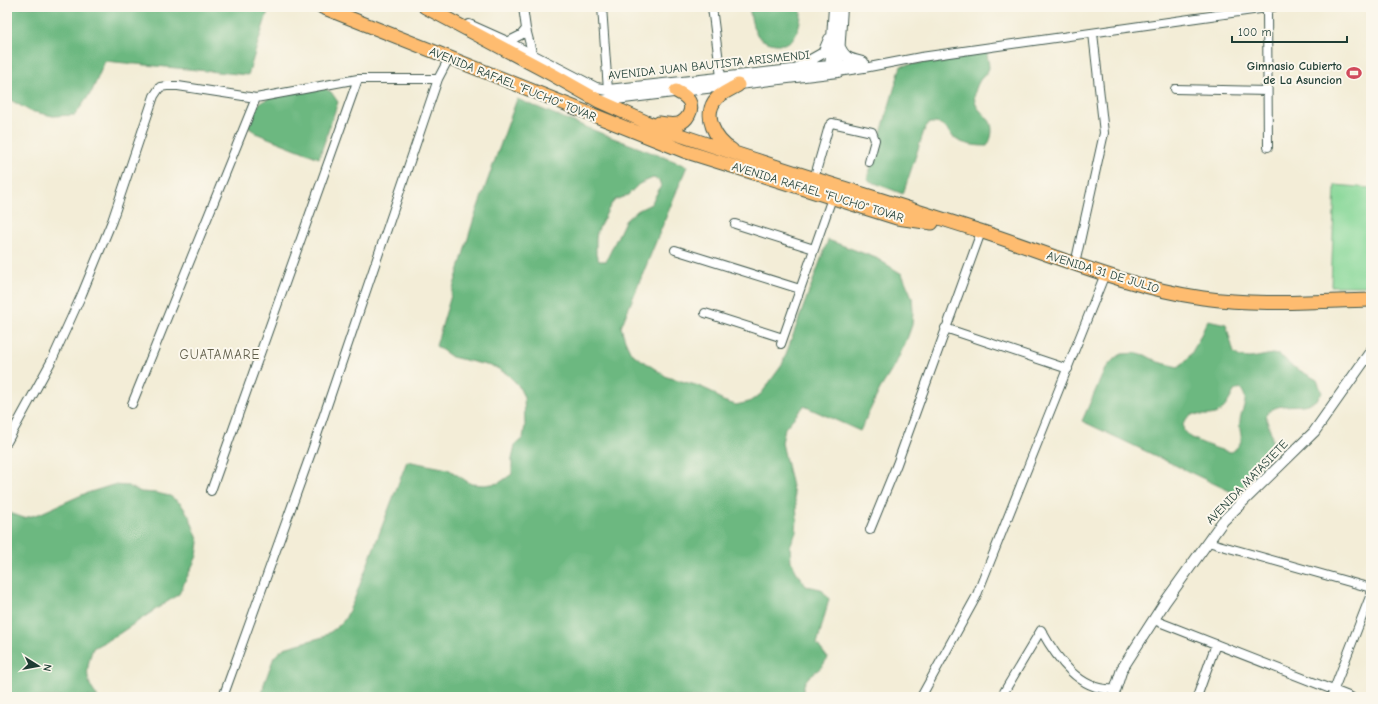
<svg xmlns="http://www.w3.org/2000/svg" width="1378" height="704" font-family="'Comic Neue',sans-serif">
  <rect width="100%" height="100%" fill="#fbf7ec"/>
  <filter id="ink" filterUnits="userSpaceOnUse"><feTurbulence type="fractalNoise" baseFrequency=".025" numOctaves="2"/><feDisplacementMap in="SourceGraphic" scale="8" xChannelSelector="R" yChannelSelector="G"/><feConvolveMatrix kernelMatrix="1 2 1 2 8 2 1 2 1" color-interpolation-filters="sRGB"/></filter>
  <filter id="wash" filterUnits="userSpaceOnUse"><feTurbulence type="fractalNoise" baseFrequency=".012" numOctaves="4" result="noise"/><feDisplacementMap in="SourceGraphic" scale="16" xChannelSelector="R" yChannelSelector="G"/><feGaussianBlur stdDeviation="0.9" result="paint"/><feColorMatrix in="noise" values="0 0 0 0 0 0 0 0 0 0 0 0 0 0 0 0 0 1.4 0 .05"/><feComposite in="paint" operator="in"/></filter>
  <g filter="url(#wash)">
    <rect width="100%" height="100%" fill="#f3edd7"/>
    <path fill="#86d797" stroke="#528a66" d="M 1335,185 L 1371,188 L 1371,285 L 1366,286 L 1331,286 Z"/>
    <path fill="#6cb880" stroke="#467a5a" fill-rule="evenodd" d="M 7,7 L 260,7 L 268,11 L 248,75 L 105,61 L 92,91 L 75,115 L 53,116 L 30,111 L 7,98 Z
      M 749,7 L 801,7 C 802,17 798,39 787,43 C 783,45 780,44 775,44 C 770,43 762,41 758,36 C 752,29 751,16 749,7 Z
      M 987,52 C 987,57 989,63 989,68 C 988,73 983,76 980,80 C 977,85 973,94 975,101 C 976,108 983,113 987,118 C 995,125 992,139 987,146 C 978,146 967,145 959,141 C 945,134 950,122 929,123 L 925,128 L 903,194 L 867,180 L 901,66 Z
      M 324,88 L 331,92 L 338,102 L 319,158 L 258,134 L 249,128 L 248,123 L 258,104 L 275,95 Z
      M 517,99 L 608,136 L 687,166 L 621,327 L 625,340 L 631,353 L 667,377 L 699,386 L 712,392 L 723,401 L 736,405 L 749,402 L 761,394 L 782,365 L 828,240 L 876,258 L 902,274 L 912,297 L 913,311 L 912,325 L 907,339 L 895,365 L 880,389 L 860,431 L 804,406 L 785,428 L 782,443 L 796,504 L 797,519 L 796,532 L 790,546 L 791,561 L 798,575 L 806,586 L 821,589 L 829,599 L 817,644 L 827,657 C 822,676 801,670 803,697 L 646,697 L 639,696 L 632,697 L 262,697 L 264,684 L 274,657 L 284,648 L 323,637 L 336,628 L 345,619 L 354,600 L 407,461 L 448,469 L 471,484 L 485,485 L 499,483 L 512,474 L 512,459 L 515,445 L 523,438 L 525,425 L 524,397 L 518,385 L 507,374 L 495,367 L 452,357 L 436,346 L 474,218 ZM 653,178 L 659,180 L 661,186 L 651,204 L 635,212 L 625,221 L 606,261 L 599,261 L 596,255 L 596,239 L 597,232 L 610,206 L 615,200 L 628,195 L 639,184 Z
      M 1208,320 L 1226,324 L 1234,353 L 1240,357 L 1249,358 L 1257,357 L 1272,354 L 1279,355 L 1285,359 L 1290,365 L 1317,380 L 1322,393 C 1308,416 1280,396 1266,415 C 1267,424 1273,434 1272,443 C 1271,461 1248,481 1236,494 L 1082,421 L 1105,369 L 1115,358 L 1122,354 L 1138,353 L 1145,355 L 1158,362 L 1178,367 C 1193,358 1200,335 1208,320 ZM 1240,388 C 1251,401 1241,407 1240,421 C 1238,436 1248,439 1232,452 C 1223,452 1188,439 1184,431 C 1183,429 1184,427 1183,424 L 1187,418 L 1194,414 C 1218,418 1224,412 1234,391 Z
      M 113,485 L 128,486 L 141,492 L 156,493 L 170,496 L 181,504 L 189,516 L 199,542 L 197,556 L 179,594 L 117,635 L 93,648 C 86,668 84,681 98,697 L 7,697 L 7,512 L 24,518 L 39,514 L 84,494 Z"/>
  </g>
  <g filter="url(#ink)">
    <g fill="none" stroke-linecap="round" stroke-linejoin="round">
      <g stroke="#3f574c" stroke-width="10">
        <path id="minor" d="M 523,7 L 526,29 L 533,56
          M 602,7 L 608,90
          M 712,7 L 721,77
          M 1267,8 L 1268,147
          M 507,42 L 521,35 L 526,29
          M 838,65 L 860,63
          M 838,72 L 864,68 L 921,57 L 1274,7
          M 1175,89 L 1267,91
          M 814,179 L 829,126 L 832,123 L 872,132 L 875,140 L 869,162
          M 735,224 L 814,249
          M 675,250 L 800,289
          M 1075,264 L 1104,133 L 1093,33
          M 705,313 L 783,338
          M 945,328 L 1068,369
          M 781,344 L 832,198
          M 132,404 L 256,98 L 358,79 L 438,79
          M 7,442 L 52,360 L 82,294 L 112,221 L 154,96 L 160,87 L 167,86 L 178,86 L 256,98
          M 211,491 L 358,79
          M 870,530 L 897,464 L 981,232
          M 1208,542 L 1371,588
          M 1154,620 L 1351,697
          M 223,697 L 311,453 L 438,79 L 449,58
          M 921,697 L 976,597 L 1105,274
          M 1001,697 L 1041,630 C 1056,657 1080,693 1116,689
          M 1197,697 L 1216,644
          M 1331,697 L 1371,594"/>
      </g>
      <g stroke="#3f574c" stroke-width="12">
        <path id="tertiary" d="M 469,25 L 507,42 L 596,88 L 608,90 L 838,65
          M 839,45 C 845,59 850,59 863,62
          M 800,66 L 823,53 L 829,39
          M 830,71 L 834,7
          M 599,101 L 838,72 L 842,7
          M 1113,697 L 1122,669 L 1165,602 L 1223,521 L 1314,432 L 1371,351"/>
      </g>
      <g stroke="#3f574c" stroke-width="15">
        <path id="primary" d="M 322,7 L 684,151 L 897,218 L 932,223
          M 425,7 L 553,75 L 599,101 L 646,122 L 671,132 C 774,167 877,198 980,231 C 1054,255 1126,287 1203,298 C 1258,306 1316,301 1371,300
          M 659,123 C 665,124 672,125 678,124 C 687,121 694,110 689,101 C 686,96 681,94 676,91
          M 732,150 C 716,141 701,115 717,98 C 722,93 732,89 738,85"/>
      </g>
      <use href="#minor" stroke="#fff" stroke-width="8"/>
      <use href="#tertiary" stroke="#fff" stroke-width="10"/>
      <use href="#primary" stroke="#febc70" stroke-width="13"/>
    </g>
  </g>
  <defs>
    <g id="stadium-bare" transform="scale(1.2)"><path d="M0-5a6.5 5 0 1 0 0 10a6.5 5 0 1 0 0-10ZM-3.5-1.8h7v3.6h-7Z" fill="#d1495b" stroke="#fbf7ec" stroke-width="2.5" paint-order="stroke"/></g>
  </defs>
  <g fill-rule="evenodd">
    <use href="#stadium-bare" x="1354" y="73"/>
  </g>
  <g text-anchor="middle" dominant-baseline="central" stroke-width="4" stroke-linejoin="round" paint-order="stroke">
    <g font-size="12" fill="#1f3d34" stroke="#fbf7ec">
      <text transform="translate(709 65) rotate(-6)">AVENIDA JUAN BAUTISTA ARISMENDI</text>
      <text transform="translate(513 84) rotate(22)">AVENIDA RAFAEL "FUCHO" TOVAR</text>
      <text transform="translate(818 192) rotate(17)">AVENIDA RAFAEL "FUCHO" TOVAR</text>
      <text transform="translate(1103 272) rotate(17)">AVENIDA 31 DE JULIO</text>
      <text transform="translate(1247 482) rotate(-46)">AVENIDA MATASIETE</text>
    </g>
    <g font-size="12" font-weight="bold" fill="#1f3d34" stroke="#fbf7ec" text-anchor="end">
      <text x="1342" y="66">Gimnasio Cubierto<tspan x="1342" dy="14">de La Asuncion</tspan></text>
    </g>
    <g font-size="13" letter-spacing="1" fill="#605e4a" stroke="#fbf7ec">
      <text x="220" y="354">GUATAMARE</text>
    </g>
  </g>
  <rect width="1378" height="704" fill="none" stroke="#fbf7ec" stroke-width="24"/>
  <g transform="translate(38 666) rotate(101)" stroke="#fbf7ec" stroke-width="3" paint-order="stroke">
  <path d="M0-3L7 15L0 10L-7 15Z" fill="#1f3d34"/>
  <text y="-6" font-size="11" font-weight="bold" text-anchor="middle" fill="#1f3d34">N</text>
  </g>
  <path d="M1232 36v6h115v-6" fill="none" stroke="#1f3d34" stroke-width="2"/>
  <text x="1238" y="36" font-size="12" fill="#1f3d34" stroke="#fbf7ec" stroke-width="3" paint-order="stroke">100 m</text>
</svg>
